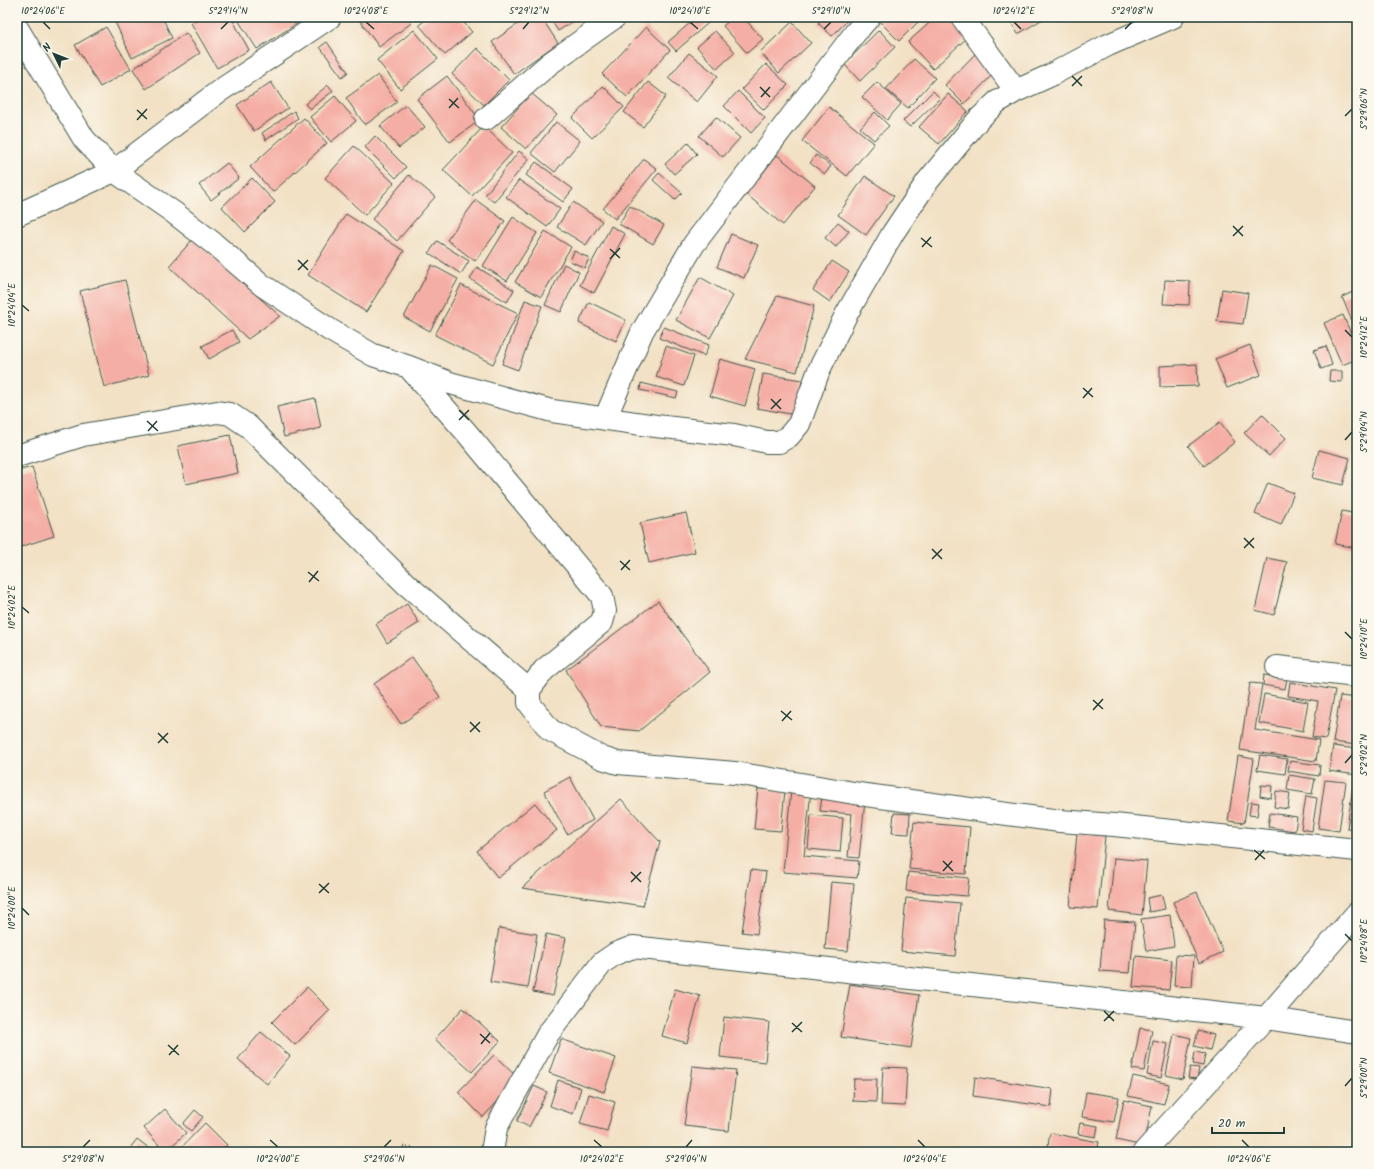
<svg xmlns="http://www.w3.org/2000/svg" width="1374" height="1169" font-family="Kalam,sans-serif">
  <rect width="100%" height="100%" fill="#fbf7ec"/>
  <filter id="ink" filterUnits="userSpaceOnUse"><feTurbulence type="fractalNoise" baseFrequency=".025" numOctaves="2"/><feDisplacementMap in="SourceGraphic" scale="8" xChannelSelector="R" yChannelSelector="G"/><feConvolveMatrix kernelMatrix="1 2 1 2 8 2 1 2 1" color-interpolation-filters="sRGB"/></filter>
  <filter id="wash" filterUnits="userSpaceOnUse"><feTurbulence type="fractalNoise" baseFrequency=".012" numOctaves="4" result="noise"/><feDisplacementMap in="SourceGraphic" scale="16" xChannelSelector="R" yChannelSelector="G"/><feGaussianBlur stdDeviation="0.9" result="paint"/><feColorMatrix in="noise" values="0 0 0 0 0 0 0 0 0 0 0 0 0 0 0 0 0 1.4 0 .05"/><feComposite in="paint" operator="in"/></filter>
  <g filter="url(#wash)">
    <rect width="100%" height="100%" fill="#f2e1c5"/>
    <g id="blocks">
      <path fill="#f5aea5" d="M 125,17 L 162,17 L 172,38 L 132,58 L 115,22 Z
        M 201,17 L 231,17 L 249,50 L 217,68 L 191,23 Z
        M 236,17 L 307,17 L 257,49 Z
        M 360,17 L 407,17 L 411,23 L 379,47 L 358,18 Z
        M 429,17 L 459,17 L 472,32 L 445,55 L 419,25 Z
        M 528,17 L 541,17 L 558,43 L 514,74 L 492,42 Z
        M 549,17 L 580,17 L 558,31 Z
        M 697,17 L 715,17 L 676,51 L 668,42 Z
        M 733,17 L 743,17 L 763,39 L 747,53 L 723,26 Z
        M 824,17 L 851,17 L 832,36 L 818,23 Z
        M 878,17 L 923,17 L 899,41 L 876,18 Z
        M 936,17 L 953,17 L 970,35 L 933,69 L 908,42 Z
        M 1008,17 L 1046,17 L 1018,34 Z
        M 792,22 L 811,43 L 779,73 L 760,52 Z
        M 106,27 L 131,69 L 100,87 L 75,45 Z
        M 646,27 L 670,50 L 627,97 L 602,74 Z
        M 414,30 L 438,59 L 400,89 L 377,60 Z
        M 879,30 L 895,47 L 860,81 L 844,64 Z
        M 715,31 L 735,52 L 717,69 L 697,47 Z
        M 186,33 L 200,53 L 146,89 L 133,69 Z
        M 327,42 L 348,72 L 342,77 L 320,47 Z
        M 477,48 L 509,80 L 484,105 L 452,74 Z
        M 689,53 L 718,76 L 697,102 L 668,78 Z
        M 975,54 L 994,73 L 964,104 L 945,85 Z
        M 914,59 L 935,78 L 908,108 L 886,89 Z
        M 766,64 L 788,85 L 764,110 L 742,89 Z
        M 378,75 L 397,102 L 365,125 L 346,98 Z
        M 447,76 L 480,120 L 450,142 L 417,99 Z
        M 271,82 L 288,108 L 254,131 L 237,105 Z
        M 648,82 L 666,96 L 643,127 L 624,112 Z
        M 877,82 L 901,104 L 887,120 L 862,97 Z
        M 328,85 L 333,91 L 310,109 L 305,104 Z
        M 603,86 L 624,107 L 592,138 L 572,118 Z
        M 738,91 L 765,118 L 751,133 L 724,106 Z
        M 933,91 L 940,98 L 910,127 L 903,121 Z
        M 531,93 L 557,115 L 526,149 L 501,127 Z
        M 948,94 L 968,111 L 939,144 L 919,127 Z
        M 335,96 L 356,121 L 331,142 L 310,117 Z
        M 406,105 L 425,127 L 399,148 L 380,126 Z
        M 829,107 L 874,143 L 847,176 L 802,141 Z
        M 294,111 L 298,118 L 266,140 L 262,133 Z
        M 875,112 L 889,126 L 874,140 L 860,128 Z
        M 716,117 L 740,138 L 723,157 L 699,136 Z
        M 304,118 L 327,143 L 273,192 L 250,167 Z
        M 556,122 L 580,141 L 555,172 L 531,153 Z
        M 484,126 L 512,153 L 472,196 L 443,170 Z
        M 375,136 L 406,167 L 396,178 L 365,147 Z
        M 688,143 L 697,154 L 674,174 L 665,164 Z
        M 354,146 L 394,183 L 365,215 L 325,178 Z
        M 519,151 L 529,159 L 494,202 L 485,195 Z
        M 777,155 L 815,186 L 783,225 L 746,194 Z
        M 816,155 L 831,166 L 825,174 L 810,163 Z
        M 644,159 L 657,169 L 615,219 L 603,209 Z
        M 536,162 L 573,189 L 563,202 L 526,175 Z
        M 227,163 L 239,178 L 211,200 L 199,185 Z
        M 659,173 L 682,193 L 675,200 L 653,180 Z
        M 409,175 L 435,197 L 397,241 L 372,219 Z
        M 865,176 L 894,196 L 866,235 L 838,215 Z
        M 252,178 L 275,202 L 245,232 L 222,207 Z
        M 519,180 L 560,209 L 547,227 L 506,197 Z
        M 476,200 L 505,221 L 475,261 L 447,240 Z
        M 573,202 L 602,221 L 586,245 L 557,227 Z
        M 630,206 L 664,225 L 653,244 L 619,224 Z
        M 346,214 L 404,251 L 366,312 L 308,275 Z
        M 513,217 L 537,233 L 507,281 L 483,266 Z
        M 838,222 L 849,231 L 836,247 L 825,238 Z
        M 611,226 L 625,234 L 594,293 L 580,285 Z
        M 545,231 L 571,247 L 541,297 L 515,282 Z
        M 731,234 L 758,245 L 744,278 L 717,267 Z
        M 193,239 L 280,316 L 248,339 L 169,266 Z
        M 437,241 L 469,261 L 461,274 L 429,253 Z
        M 574,251 L 589,258 L 585,268 L 570,261 Z
        M 832,261 L 849,272 L 830,302 L 813,290 Z
        M 564,264 L 579,272 L 561,312 L 545,305 Z
        M 432,265 L 458,279 L 430,331 L 404,317 Z
        M 477,267 L 514,290 L 507,302 L 470,279 Z
        M 700,277 L 733,296 L 710,338 L 676,320 Z
        M 125,280 L 149,375 L 104,387 L 80,291 Z
        M 1165,280 L 1190,281 L 1189,305 L 1163,304 Z
        M 461,285 L 518,313 L 493,364 L 435,335 Z
        M 1222,289 L 1248,293 L 1243,324 L 1217,321 Z
        M 1357,290 L 1357,333 L 1342,297 Z
        M 777,296 L 814,306 L 797,372 L 745,359 Z
        M 525,300 L 542,306 L 518,370 L 502,364 Z
        M 589,302 L 626,320 L 616,341 L 579,323 Z
        M 1343,315 L 1357,348 L 1357,359 L 1342,365 L 1324,323 Z
        M 664,327 L 709,345 L 704,356 L 659,338 Z
        M 232,330 L 239,342 L 209,359 L 202,346 Z
        M 1250,345 L 1261,375 L 1227,388 L 1215,359 Z
        M 666,346 L 694,356 L 684,386 L 656,377 Z
        M 1326,346 L 1332,365 L 1321,369 L 1314,350 Z
        M 720,359 L 755,369 L 745,406 L 710,396 Z
        M 1197,364 L 1198,386 L 1160,387 L 1160,366 Z
        M 1330,371 L 1342,371 L 1342,382 L 1329,381 Z
        M 763,374 L 802,380 L 796,415 L 757,408 Z
        M 641,383 L 678,392 L 676,398 L 640,390 Z
        M 315,398 L 321,428 L 284,437 L 277,407 Z
        M 1262,414 L 1286,438 L 1269,456 L 1244,433 Z
        M 1220,422 L 1235,442 L 1204,466 L 1188,446 Z
        M 230,435 L 238,473 L 186,484 L 178,446 Z
        M 1319,450 L 1350,458 L 1343,485 L 1312,478 Z
        M 32,467 L 54,536 L 17,548 L 17,471 Z
        M 1268,483 L 1294,493 L 1281,525 L 1255,514 Z
        M 1342,511 L 1357,514 L 1357,548 L 1335,544 Z
        M 686,513 L 695,552 L 649,563 L 640,523 Z
        M 1267,558 L 1287,562 L 1274,615 L 1255,610 Z
        M 658,601 L 710,672 L 639,731 L 601,727 L 566,670 Z
        M 407,604 L 419,623 L 387,643 L 376,624 Z
        M 412,657 L 440,697 L 401,724 L 374,684 Z
        M 1264,675 L 1287,678 L 1285,689 L 1263,685 Z
        M 1290,682 L 1335,690 L 1326,739 L 1312,737 L 1318,701 L 1288,696 Z
        M 1250,683 L 1262,684 L 1255,730 L 1319,740 L 1316,761 L 1240,750 Z
        M 1264,694 L 1308,702 L 1303,731 L 1259,723 Z
        M 1340,696 L 1357,698 L 1357,745 L 1333,742 Z
        M 1333,746 L 1357,749 L 1357,775 L 1329,771 Z
        M 1260,755 L 1287,759 L 1285,774 L 1257,770 Z
        M 1238,756 L 1254,759 L 1244,823 L 1228,821 Z
        M 1290,761 L 1320,765 L 1319,776 L 1288,771 Z
        M 1289,775 L 1315,779 L 1312,794 L 1287,790 Z
        M 570,777 L 593,820 L 567,834 L 544,791 Z
        M 1325,780 L 1346,782 L 1339,831 L 1318,828 Z
        M 1354,780 L 1357,781 L 1357,829 L 1347,828 Z
        M 1261,785 L 1272,786 L 1271,798 L 1260,796 Z
        M 758,788 L 785,790 L 781,831 L 754,829 Z
        M 791,790 L 811,791 L 804,856 L 859,861 L 857,878 L 783,872 Z
        M 1276,791 L 1290,793 L 1288,809 L 1274,807 Z
        M 1306,796 L 1317,798 L 1312,831 L 1301,829 Z
        M 822,797 L 865,801 L 859,858 L 848,857 L 852,814 L 820,811 Z
        M 621,799 L 660,842 L 643,906 L 522,888 Z
        M 1251,802 L 1259,803 L 1257,816 L 1249,815 Z
        M 535,803 L 557,830 L 498,878 L 477,851 Z
        M 894,813 L 910,814 L 909,834 L 892,833 Z
        M 1270,813 L 1297,817 L 1295,831 L 1268,827 Z
        M 811,815 L 843,818 L 840,852 L 808,849 Z
        M 914,822 L 970,827 L 966,874 L 909,869 Z
        M 1077,833 L 1105,836 L 1098,909 L 1070,907 Z
        M 1114,858 L 1147,861 L 1142,915 L 1109,911 Z
        M 751,870 L 766,872 L 757,934 L 742,932 Z
        M 908,872 L 969,878 L 967,896 L 906,891 Z
        M 831,882 L 854,884 L 848,951 L 825,949 Z
        M 1197,892 L 1223,952 L 1199,963 L 1173,902 Z
        M 1162,895 L 1165,909 L 1149,912 L 1147,898 Z
        M 906,898 L 960,903 L 955,956 L 901,951 Z
        M 1170,915 L 1174,946 L 1146,951 L 1141,919 Z
        M 1104,920 L 1135,922 L 1130,973 L 1100,971 Z
        M 499,928 L 537,934 L 528,988 L 490,982 Z
        M 546,934 L 566,938 L 553,996 L 533,992 Z
        M 1176,955 L 1194,956 L 1192,987 L 1174,986 Z
        M 1136,956 L 1172,960 L 1169,990 L 1133,987 Z
        M 850,984 L 919,995 L 911,1048 L 841,1037 Z
        M 307,987 L 330,1010 L 295,1045 L 272,1022 Z
        M 675,989 L 700,996 L 687,1043 L 662,1036 Z
        M 463,1008 L 500,1041 L 472,1072 L 435,1039 Z
        M 724,1017 L 769,1022 L 765,1062 L 720,1057 Z
        M 1140,1028 L 1152,1030 L 1144,1071 L 1132,1069 Z
        M 1198,1031 L 1214,1035 L 1210,1050 L 1194,1046 Z
        M 261,1032 L 290,1056 L 267,1084 L 238,1059 Z
        M 1174,1034 L 1191,1038 L 1183,1079 L 1166,1075 Z
        M 561,1039 L 616,1058 L 604,1092 L 549,1073 Z
        M 1153,1041 L 1168,1044 L 1161,1078 L 1147,1075 Z
        M 1195,1052 L 1205,1054 L 1203,1066 L 1193,1064 Z
        M 494,1055 L 519,1079 L 483,1117 L 458,1092 Z
        M 692,1066 L 736,1070 L 729,1131 L 684,1126 Z
        M 883,1067 L 907,1068 L 905,1106 L 881,1105 Z
        M 1190,1067 L 1199,1068 L 1197,1079 L 1188,1078 Z
        M 1133,1076 L 1169,1084 L 1164,1104 L 1128,1096 Z
        M 975,1077 L 1053,1089 L 1051,1107 L 973,1096 Z
        M 854,1079 L 877,1079 L 876,1102 L 853,1101 Z
        M 558,1080 L 581,1088 L 573,1114 L 550,1106 Z
        M 534,1086 L 547,1092 L 529,1127 L 517,1121 Z
        M 1086,1092 L 1119,1097 L 1114,1122 L 1082,1117 Z
        M 589,1094 L 615,1102 L 607,1131 L 580,1124 Z
        M 1124,1100 L 1152,1106 L 1144,1146 L 1116,1140 Z
        M 165,1109 L 186,1133 L 165,1152 L 144,1128 Z
        M 195,1110 L 203,1117 L 191,1131 L 183,1124 Z
        M 205,1123 L 227,1145 L 220,1152 L 177,1152 Z
        M 1080,1123 L 1098,1126 L 1096,1137 L 1078,1134 Z
        M 1050,1133 L 1099,1142 L 1097,1152 L 1047,1152 Z
        M 137,1139 L 154,1152 L 127,1152 Z"/>
    </g>
  </g>
  <g filter="url(#ink)">
    <use href="#blocks" fill-opacity="0" stroke="#3f564a" stroke-width="1"/>
    <g fill="none" stroke-linecap="round" stroke-linejoin="round">
      <g stroke="#3f564a" stroke-width="24">
        <path id="minor" d="M 962,17 L 1016,91
          M 17,28 L 84,139 L 114,171 L 173,212 L 213,243 L 262,285 L 330,330 L 373,355 L 409,367 L 450,383 L 552,411 L 656,426 L 734,435 L 767,442 L 779,442 L 789,436 L 799,424 L 819,370 L 846,315 L 893,233 L 927,182 L 979,119 L 997,102 L 1016,91 L 1049,76 L 1108,45 L 1173,17
          M 486,119 L 549,64 L 615,17
          M 17,215 L 114,171 L 218,92 L 330,17
          M 412,371 L 466,432 L 602,596 L 605,611 L 602,622 L 544,670 L 529,690 L 529,703 L 550,730 L 602,758 L 618,763 L 735,773 L 866,795 L 1060,821 L 1114,825 L 1357,850
          M 605,419 L 642,332 L 694,244 L 855,33 L 869,17
          M 17,456 L 83,435 L 217,412 L 230,414 L 248,426 L 406,584 L 529,690
          M 1277,667 L 1357,676
          M 492,1152 L 496,1128 L 548,1034 L 602,963 L 615,954 L 633,947 L 1266,1018 L 1357,1032
          M 1144,1152 L 1266,1018 L 1357,913"/>
      </g>
      <path stroke="#3f564a" stroke-width="2.5" stroke-dasharray="1 3" stroke-linecap="butt" d="M 403,1147 L 434,1152"/>
      <use href="#minor" stroke="#fff" stroke-width="22"/>
    </g>
  </g>
  <path fill="none" stroke="#1f3d34" stroke-width="1.5" d="M 43,22 L 50,29M 366,22 L 374,29M 690,22 L 698,29M 1014,22 L 1021,29M 221,29 L 228,22M 523,29 L 529,22M 824,29 L 831,22M 1125,29 L 1132,22M 1072,76 L 1082,86M 1072,86 L 1082,76M 760,87 L 770,97M 761,97 L 770,87M 449,99 L 459,108M 449,108 L 458,98M 137,110 L 147,119M 1345,116 L 1352,109M 137,120 L 147,109M 1233,226 L 1243,236M 1233,236 L 1243,226M 921,238 L 932,247M 922,247 L 931,237M 610,249 L 620,258M 610,259 L 620,248M 298,260 L 308,270M 298,270 L 308,260M 22,305 L 29,311M 1345,330 L 1352,337M 1083,388 L 1093,397M 1083,398 L 1092,388M 771,399 L 781,409M 771,409 L 781,399M 459,410 L 469,420M 459,420 L 469,410M 147,421 L 158,431M 148,431 L 157,421M 1345,440 L 1352,432M 1244,538 L 1254,548M 1244,548 L 1254,538M 932,549 L 942,559M 932,559 L 942,549M 620,561 L 630,570M 621,570 L 630,560M 308,572 L 319,581M 309,582 L 318,571M 22,607 L 29,613M 1345,632 L 1352,639M 1093,700 L 1103,709M 1093,710 L 1103,699M 781,711 L 792,720M 782,721 L 791,711M 470,722 L 480,732M 470,732 L 480,722M 158,733 L 168,743M 158,743 L 168,733M 1345,763 L 1352,755M 1254,850 L 1265,859M 1255,860 L 1264,850M 943,861 L 953,871M 943,871 L 952,861M 631,872 L 641,882M 631,882 L 641,872M 319,884 L 329,893M 319,893 L 329,883M 22,908 L 29,915M 1345,934 L 1352,941M 1104,1011 L 1114,1021M 1104,1021 L 1114,1011M 792,1023 L 802,1032M 792,1032 L 802,1022M 480,1034 L 490,1043M 481,1044 L 490,1033M 168,1045 L 179,1055M 169,1055 L 178,1045M 1345,1086 L 1352,1078M 270,1140 L 278,1147M 594,1140 L 602,1147M 918,1140 L 925,1147M 1242,1140 L 1249,1147M 83,1147 L 90,1140M 384,1147 L 391,1140M 686,1147 L 692,1140"/>
  <rect width="1374" height="1169" fill="none" stroke="#fbf7ec" stroke-width="44"/>
  <g transform="translate(54 54) rotate(313)" stroke="#fbf7ec" stroke-width="3" paint-order="stroke">
  <path d="M0-3L7 15L0 10L-7 15Z" fill="#1f3d34"/>
  <text y="-6" font-size="11" font-weight="bold" text-anchor="middle" fill="#1f3d34">N</text>
  </g>
  <path d="M1212 1127v6h72v-6" fill="none" stroke="#1f3d34" stroke-width="2"/>
  <text x="1218" y="1127" font-size="12" fill="#1f3d34" stroke="#fbf7ec" stroke-width="3" paint-order="stroke">20 m</text>
  <rect x="22" y="22" width="1330" height="1125" fill="none" stroke="#1f3d34" stroke-width="1.5"/>
  <g font-size="10" text-anchor="middle" fill="#1f3d34">
    <text x="43" y="14">10°24'06"E</text>
    <text x="228" y="14">5°29'14"N</text>
    <text x="366" y="14">10°24'08"E</text>
    <text x="529" y="14">5°29'12"N</text>
    <text x="690" y="14">10°24'10"E</text>
    <text x="831" y="14">5°29'10"N</text>
    <text x="1014" y="14">10°24'12"E</text>
    <text x="1132" y="14">5°29'08"N</text>
    <text transform="translate(1363 109) rotate(-90)" y="4">5°29'06"N</text>
    <text transform="translate(11 305) rotate(-90)" y="4">10°24'04"E</text>
    <text transform="translate(1363 337) rotate(-90)" y="4">10°24'12"E</text>
    <text transform="translate(1363 432) rotate(-90)" y="4">5°29'04"N</text>
    <text transform="translate(11 607) rotate(-90)" y="4">10°24'02"E</text>
    <text transform="translate(1363 639) rotate(-90)" y="4">10°24'10"E</text>
    <text transform="translate(1363 755) rotate(-90)" y="4">5°29'02"N</text>
    <text transform="translate(11 908) rotate(-90)" y="4">10°24'00"E</text>
    <text transform="translate(1363 941) rotate(-90)" y="4">10°24'08"E</text>
    <text transform="translate(1363 1078) rotate(-90)" y="4">5°29'00"N</text>
    <text x="83" y="1162">5°29'08"N</text>
    <text x="278" y="1162">10°24'00"E</text>
    <text x="384" y="1162">5°29'06"N</text>
    <text x="602" y="1162">10°24'02"E</text>
    <text x="686" y="1162">5°29'04"N</text>
    <text x="925" y="1162">10°24'04"E</text>
    <text x="1249" y="1162">10°24'06"E</text>
  </g>
</svg>
